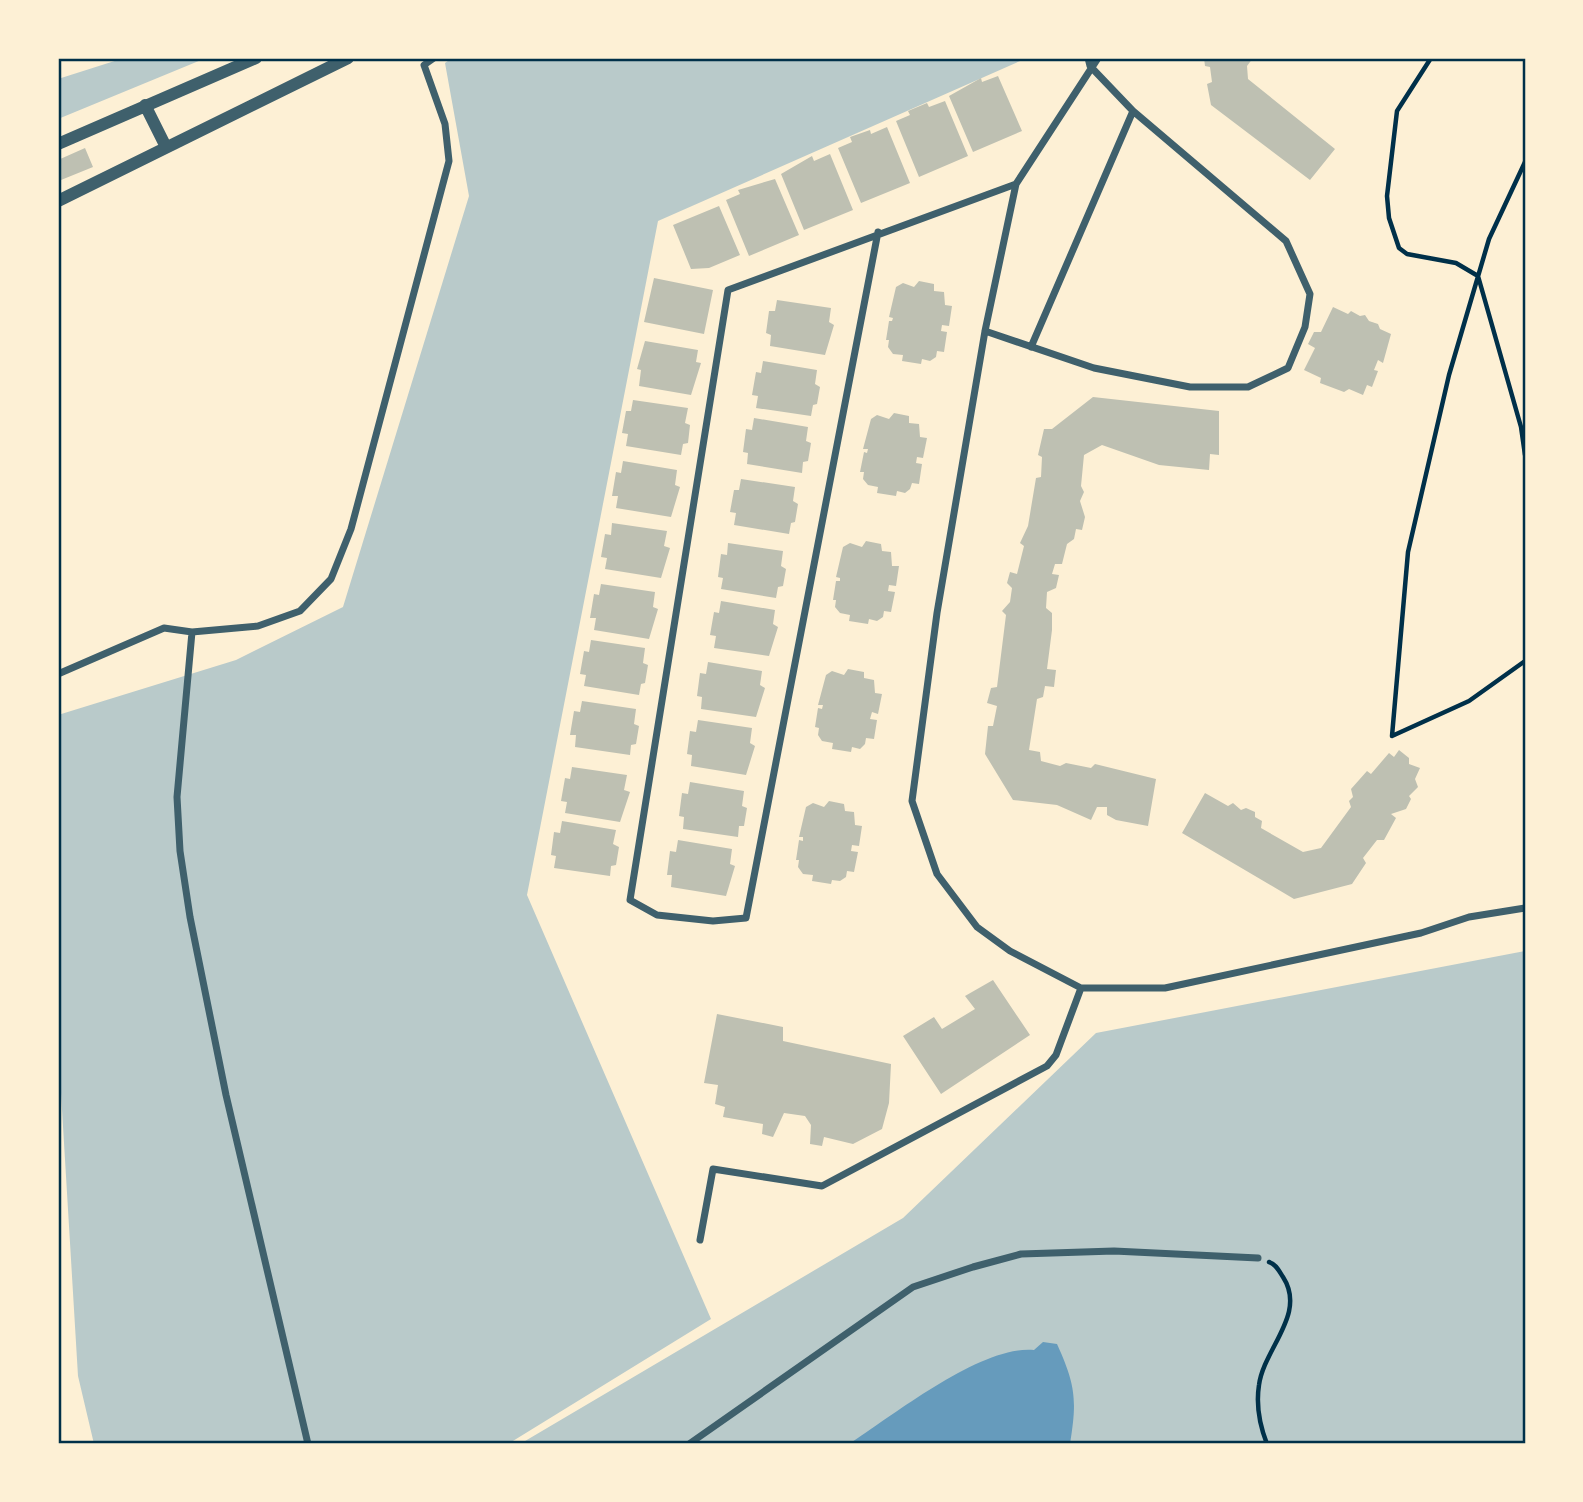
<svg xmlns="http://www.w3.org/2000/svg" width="1583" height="1502" font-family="Cabin,sans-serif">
  <rect width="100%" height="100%" fill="#fdf0d5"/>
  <path fill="#b9caca" d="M 124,58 L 206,58 L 58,119 L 58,79 Z
    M 452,58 L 1027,58 L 658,221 L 527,895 L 711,1319 L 508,1444 L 94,1444 L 78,1376 L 58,1043 L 58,715 L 236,660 L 343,607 L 469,196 L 445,63 Z
    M 1525,951 L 1525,1444 L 520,1444 L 903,1218 L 1096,1033 Z"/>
  <path fill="#669bbc" d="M 1043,1342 L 1057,1344 C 1076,1386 1077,1400 1070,1444 L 849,1444 C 894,1415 981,1345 1034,1350 Z"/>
  <path fill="#bec0b2" d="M 1204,58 L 1253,58 L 1247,66 L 1248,79 L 1335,149 L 1310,180 L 1211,105 L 1207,84 L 1212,82 L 1210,67 L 1205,66 Z
    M 998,76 L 1022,131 L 973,152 L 949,96 L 981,78 L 982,82 Z
    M 945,101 L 968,156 L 919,177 L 896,121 L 910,115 L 908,111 L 927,103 L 929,107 Z
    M 887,127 L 910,183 L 861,203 L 838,148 L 852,142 L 850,137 L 870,130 L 871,134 Z
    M 85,148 L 93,167 L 61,180 L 58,160 Z
    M 830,154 L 853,210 L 804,230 L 781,174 L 812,156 L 814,161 Z
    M 775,179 L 799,235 L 749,256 L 726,200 L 740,194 L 738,190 Z
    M 719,206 L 740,255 L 709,268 L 691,269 L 673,225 Z
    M 654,278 L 713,290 L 704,334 L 644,322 Z
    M 919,281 L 934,284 L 934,291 L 944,292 L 945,305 L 952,306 L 949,326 L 942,325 L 941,331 L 947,332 L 944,352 L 937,351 L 936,357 L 930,361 L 922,359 L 921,364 L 902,361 L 903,355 L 893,354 L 888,347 L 889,340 L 886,340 L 889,321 L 892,321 L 893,318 L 889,317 L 896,287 L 903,283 L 914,287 Z
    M 777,300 L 831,308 L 829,322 L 834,325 L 825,355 L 770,346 L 771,335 L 766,333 L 769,311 L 775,311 Z
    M 1333,307 L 1348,314 L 1351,311 L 1360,316 L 1365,315 L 1369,321 L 1378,324 L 1380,329 L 1391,334 L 1383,363 L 1378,360 L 1374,370 L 1378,371 L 1372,387 L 1367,385 L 1363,395 L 1349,389 L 1344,392 L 1320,383 L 1321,378 L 1304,370 L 1315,348 L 1308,344 L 1314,332 L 1321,332 Z
    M 645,341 L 698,350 L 696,362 L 701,363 L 691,395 L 639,386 L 641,370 L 637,369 Z
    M 763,361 L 817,370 L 815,384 L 820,387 L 817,404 L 813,405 L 811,416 L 756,408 L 758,396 L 752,395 L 756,372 L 761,373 Z
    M 1093,397 L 1219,411 L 1219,455 L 1210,454 L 1209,470 L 1159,465 L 1102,445 L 1084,455 L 1081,486 L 1084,492 L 1080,501 L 1085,517 L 1082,530 L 1076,529 L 1074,539 L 1067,544 L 1062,564 L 1055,564 L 1052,574 L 1059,575 L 1056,588 L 1047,592 L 1046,608 L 1052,613 L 1052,630 L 1047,669 L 1056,670 L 1054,687 L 1045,686 L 1043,697 L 1037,699 L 1029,750 L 1040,752 L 1041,761 L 1060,766 L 1066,763 L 1091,768 L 1095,764 L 1156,779 L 1148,826 L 1116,820 L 1107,815 L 1107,807 L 1097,807 L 1091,820 L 1057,805 L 1013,800 L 985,754 L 988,726 L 993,726 L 997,706 L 987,703 L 991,688 L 997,687 L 1006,615 L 1002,611 L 1010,602 L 1012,588 L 1007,583 L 1010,572 L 1017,574 L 1024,546 L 1020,543 L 1028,526 L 1036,478 L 1041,477 L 1042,457 L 1038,455 L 1044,429 L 1052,429 Z
    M 633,400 L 688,408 L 685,423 L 690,425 L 688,443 L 683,444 L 681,455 L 626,446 L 628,434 L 622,433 L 626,411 L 631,411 Z
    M 894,413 L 909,416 L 909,423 L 919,424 L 920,437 L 927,438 L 923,458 L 917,457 L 916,463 L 922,464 L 919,484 L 912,483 L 910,489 L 905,493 L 897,491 L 896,496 L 877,493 L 878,487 L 868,485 L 863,479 L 864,472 L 860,472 L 864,452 L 867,453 L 868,449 L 863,449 L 871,419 L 877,415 L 889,419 Z
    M 754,418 L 808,427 L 806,441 L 811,443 L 808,461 L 803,462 L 802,473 L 747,464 L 748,453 L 743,452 L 746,429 L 752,430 Z
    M 623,461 L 677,470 L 675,485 L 680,487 L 671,517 L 616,508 L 618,496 L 612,496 L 616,472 L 621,473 Z
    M 741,479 L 795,487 L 793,501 L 798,504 L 795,522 L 791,523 L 789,534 L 734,525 L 736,513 L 730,512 L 734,490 L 739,490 Z
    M 612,523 L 667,531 L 664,546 L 670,548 L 661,578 L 605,569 L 607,558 L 601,557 L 605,534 L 611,535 Z
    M 866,541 L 881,544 L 882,551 L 891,552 L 892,566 L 899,566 L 896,586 L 889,585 L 888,591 L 895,592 L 891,612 L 884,611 L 883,617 L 877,621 L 869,619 L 868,624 L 849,621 L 850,615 L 840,613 L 835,607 L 836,600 L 833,600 L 836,581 L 840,581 L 840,578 L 836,577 L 843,547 L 850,543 L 862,547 Z
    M 728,543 L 783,551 L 781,566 L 786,569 L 783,586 L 778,587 L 776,598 L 721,589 L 723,578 L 718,577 L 721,554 L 727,555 Z
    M 601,584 L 655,592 L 653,607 L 658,609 L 649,639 L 594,630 L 596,618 L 590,618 L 594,594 L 599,595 Z
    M 721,601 L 775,610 L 773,624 L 778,627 L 769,656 L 714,648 L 716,636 L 710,635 L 714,612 L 719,613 Z
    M 591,640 L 645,648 L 643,663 L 648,665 L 645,683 L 641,684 L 639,695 L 584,686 L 586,675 L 580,674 L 584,651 L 589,652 Z
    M 708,662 L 762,671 L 760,685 L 765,688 L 756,717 L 701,709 L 702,697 L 697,696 L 700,673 L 706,674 Z
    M 848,669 L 864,672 L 864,678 L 874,680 L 875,693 L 882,694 L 878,714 L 872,712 L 870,719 L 877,720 L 874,739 L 866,738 L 865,744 L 860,749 L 852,747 L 851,752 L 832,749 L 833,743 L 822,741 L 818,735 L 819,728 L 815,727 L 818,708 L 822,709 L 823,705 L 818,705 L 826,675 L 832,671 L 844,675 Z
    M 582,701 L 636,709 L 634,724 L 639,726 L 636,744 L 631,745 L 630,755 L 575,747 L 576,735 L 570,735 L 574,711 L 580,712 Z
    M 698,720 L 752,728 L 750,743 L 755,746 L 746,775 L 691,766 L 692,755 L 687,754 L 690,731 L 696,732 Z
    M 1399,750 L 1409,758 L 1409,764 L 1420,768 L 1415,779 L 1418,787 L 1409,796 L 1411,799 L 1406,809 L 1391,814 L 1396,818 L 1384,840 L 1377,840 L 1363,858 L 1366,863 L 1352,884 L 1294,899 L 1182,833 L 1205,793 L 1228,806 L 1233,803 L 1241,810 L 1246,808 L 1255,812 L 1255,817 L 1262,821 L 1261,828 L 1303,852 L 1321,848 L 1351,807 L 1349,801 L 1353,797 L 1351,789 L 1367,771 L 1371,774 L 1389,753 L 1394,757 Z
    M 572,767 L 627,775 L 624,790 L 630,792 L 620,822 L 565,813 L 567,802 L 561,801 L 565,778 L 570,779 Z
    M 690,782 L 744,791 L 742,806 L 747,808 L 744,826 L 739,826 L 738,837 L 683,829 L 684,817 L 679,816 L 682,793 L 688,794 Z
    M 829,801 L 844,804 L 845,811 L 854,812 L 855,825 L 862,826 L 859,846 L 852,845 L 851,851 L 858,852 L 854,872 L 847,871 L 846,877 L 840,881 L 832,880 L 831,884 L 812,881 L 813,875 L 803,874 L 798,867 L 799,860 L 796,860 L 799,840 L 803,841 L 803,837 L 799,837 L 806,807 L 813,803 L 824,807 Z
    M 562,821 L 616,830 L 613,844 L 619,847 L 616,865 L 611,866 L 610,876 L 554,868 L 556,856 L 551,855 L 554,832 L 560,833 Z
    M 678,840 L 732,849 L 730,864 L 735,866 L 726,896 L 671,887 L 672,875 L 667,875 L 670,851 L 676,852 Z
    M 993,980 L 1030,1035 L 941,1094 L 903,1036 L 934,1017 L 942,1029 L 975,1009 L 965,996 Z
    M 717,1014 L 783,1027 L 783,1041 L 891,1064 L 889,1103 L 882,1129 L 853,1144 L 824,1137 L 822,1146 L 810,1144 L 811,1125 L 805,1116 L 784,1113 L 773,1137 L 762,1134 L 763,1124 L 723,1117 L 725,1107 L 715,1104 L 718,1085 L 704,1083 Z"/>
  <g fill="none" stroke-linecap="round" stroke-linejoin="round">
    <path stroke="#003049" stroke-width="4.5" d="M 1431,58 L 1397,111 L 1387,196 L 1389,218 L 1399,248 L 1407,254 L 1456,263 L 1478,276 L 1521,427 L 1525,455
      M 1525,162 L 1489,239 L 1449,375 L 1408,552 L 1392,736 L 1469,701 L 1525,661
      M 1267,1444 C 1260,1426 1256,1404 1259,1385 C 1264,1348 1307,1314 1283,1277 C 1279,1271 1276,1264 1269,1262"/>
    <path stroke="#3f606c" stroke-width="7" d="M 1098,58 L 1016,184 L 985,331 L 937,613 L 912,801 L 937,874 L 977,927 L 1010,951 L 1081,988 L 1165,988 L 1421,933 L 1469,917 L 1525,908
      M 878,232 L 746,918 L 713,921 L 657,915 L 630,900 L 728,290 L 1016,184
      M 985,331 L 1094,368 L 1190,387 L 1248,387 L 1288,368 L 1305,327 L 1310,294 L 1286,241 L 1133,111 L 1090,66 L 1088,58
      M 1031,347 L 1133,111
      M 192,632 L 177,797 L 180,851 L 190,917 L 226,1095 L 308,1444
      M 58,674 L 164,628 L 192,632 L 258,626 L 300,611 L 331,579 L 351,529 L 449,161 L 445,124 L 424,65 L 434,58
      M 700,1240 L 713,1169 L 822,1186 L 1047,1066 L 1056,1055 L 1081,988
      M 689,1444 L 913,1287 L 973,1267 L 1021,1254 L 1114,1251 L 1258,1258"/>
    <path stroke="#3f606c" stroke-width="12" d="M 145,105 L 165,145
      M 58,144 L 256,58
      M 58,201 L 348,58"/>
  </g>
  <rect width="1583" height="1502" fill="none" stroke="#fdf0d5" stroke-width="119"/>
  <rect x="60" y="60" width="1464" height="1382" fill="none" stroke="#003049" stroke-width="2.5"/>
</svg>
